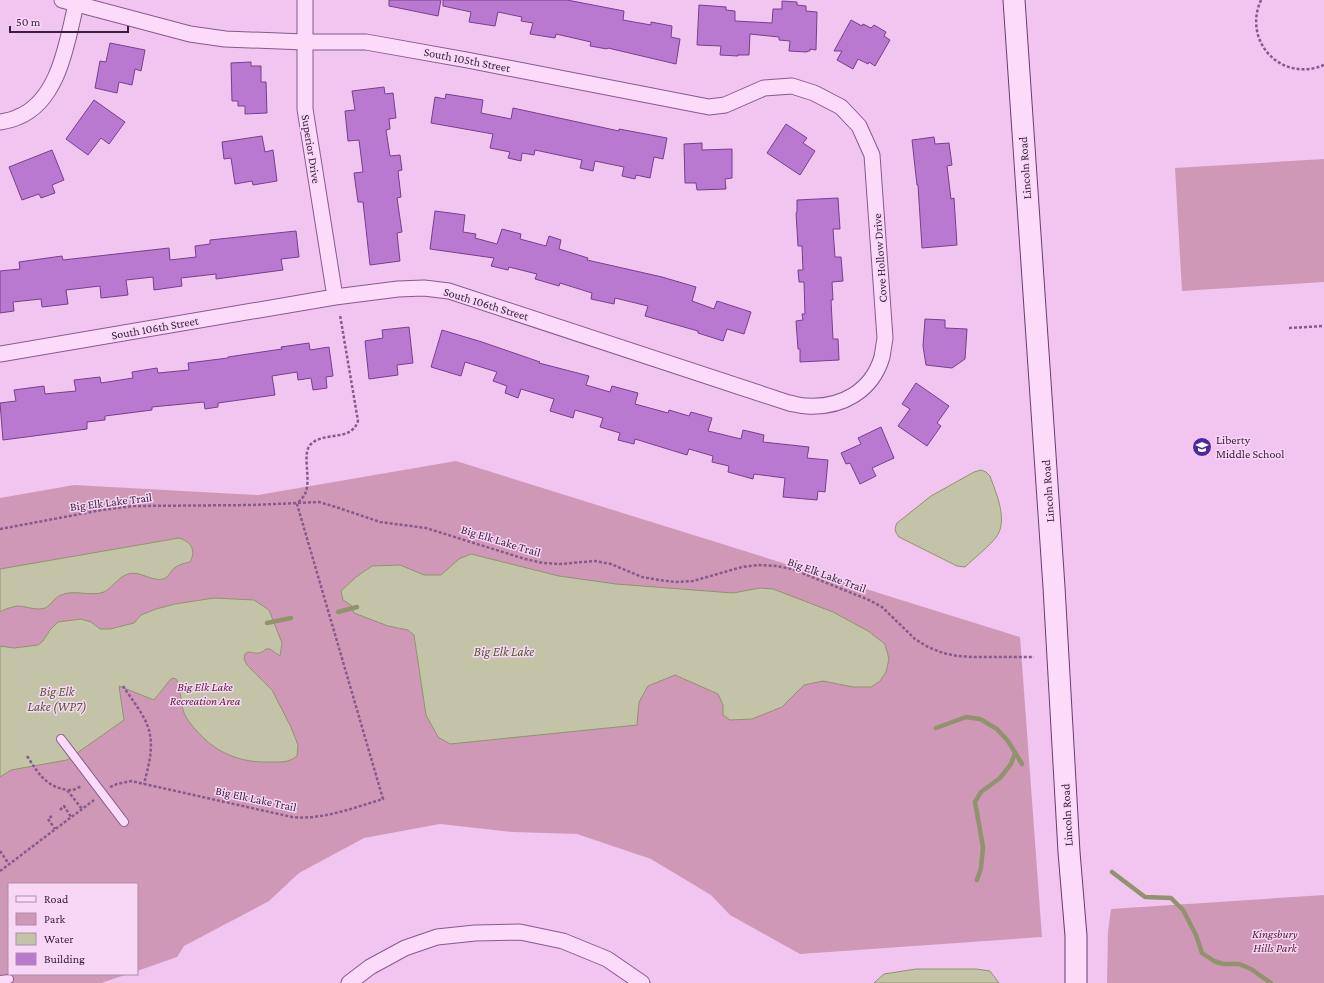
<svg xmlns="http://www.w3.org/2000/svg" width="1324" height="983" font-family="'Crimson Pro',serif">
  <rect width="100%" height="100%" fill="#f1c5f0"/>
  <path fill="#d098b7" d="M 1324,159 L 1324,282 L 1182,291 L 1175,168 Z
    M 456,461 L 1020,637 L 1042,937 L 800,954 L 730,915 L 711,895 L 651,859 L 577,834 L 513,832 L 440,824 L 364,838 L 299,873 L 269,901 L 184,946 L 177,957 L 137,971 L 137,884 L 9,884 L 9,974 L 128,974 L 101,983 L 0,983 L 0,498 L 74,485 L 258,495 Z
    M 1324,895 L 1324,983 L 1107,983 L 1108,932 L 1111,909 Z"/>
  <path fill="#c3c4a7" stroke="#90936d" d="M 981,470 L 986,472 L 990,476 C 996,493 1008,519 997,536 C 991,545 973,559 965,567 L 957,566 L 899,537 C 895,532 894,529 897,523 L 931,496 L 974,472 Z
    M 179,538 C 192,542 196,551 190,562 C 186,563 180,564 176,567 C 170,570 170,577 163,579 C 152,582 139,570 128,574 C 118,577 110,590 104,592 C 90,597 75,589 61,595 C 55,597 51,605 45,608 C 36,611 26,606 17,606 C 11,607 5,609 0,612 L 0,569 Z
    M 471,554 L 559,576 L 616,584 L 733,593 L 760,588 L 773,589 L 833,612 L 868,631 L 885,644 L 889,659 L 886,672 L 880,681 L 871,687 L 853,687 L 823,681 L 804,685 L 782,707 L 752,719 L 730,720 L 723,715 L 723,705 L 718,694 L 675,675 L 648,686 L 639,702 L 637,725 L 450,744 L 438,737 L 426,715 L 414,635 L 408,630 L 388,626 L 354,613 L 351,605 L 343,600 L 341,591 L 356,577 L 372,566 L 400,565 L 424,575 L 441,575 L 459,559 Z
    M 214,598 L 254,600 L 269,610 L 282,643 L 280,656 L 270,649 L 266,649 C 260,655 256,653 248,652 L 245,654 L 244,659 L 247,665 L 272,690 L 291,727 L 298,745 L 297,756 C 288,763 281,762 271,762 C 239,763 216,753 195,729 C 192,725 188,721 186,717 C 179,705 182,688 176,679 L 173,678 L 170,680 L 154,700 L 119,686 L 124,720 L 67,760 L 11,770 L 0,777 L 0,646 L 14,648 L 38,645 L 43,641 L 50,630 L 58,622 L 81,619 L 91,622 L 100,629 L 110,629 L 134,623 L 141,615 L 156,609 L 175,604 Z
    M 916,969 L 976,969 L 990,971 L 999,983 L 874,983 L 884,974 Z"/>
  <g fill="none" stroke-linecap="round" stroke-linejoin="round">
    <path stroke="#90936d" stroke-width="4.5" d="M 338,612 L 357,607
      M 267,623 L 291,618
      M 936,728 L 966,717 L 980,719 L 997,729 L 1008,741 L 1022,764
      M 1112,872 L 1145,897 L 1171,898 L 1183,910 L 1196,935 L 1202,953 L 1214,961 L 1223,964 L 1239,964 L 1251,969 L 1271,983
      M 977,880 L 981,868 L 983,847 L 975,802 L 981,792 L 1000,778 L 1011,764 L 1015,753"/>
  </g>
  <path fill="#ba79d1" stroke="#783e8e" d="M 389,0 L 441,0 L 438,16 L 389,6 Z
    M 443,0 L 567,0 L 624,11 L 623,20 L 651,25 L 651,22 L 672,26 L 671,37 L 680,39 L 676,64 L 608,48 L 607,49 L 590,46 L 591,42 L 556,34 L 555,38 L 530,34 L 533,23 L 521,21 L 522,17 L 498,12 L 495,26 L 469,22 L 471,12 L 443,6 Z
    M 782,1 L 797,2 L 797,5 L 806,6 L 806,11 L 817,12 L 816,50 L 810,49 L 810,51 L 808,51 L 807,52 L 789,51 L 790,41 L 779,40 L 779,37 L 750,34 L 749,55 L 738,55 L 738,56 L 720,55 L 721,46 L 697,45 L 699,5 L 726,7 L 726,10 L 735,11 L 735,21 L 772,23 L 773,9 L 782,9 Z
    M 851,20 L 862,26 L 863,24 L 871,28 L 874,25 L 886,32 L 884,36 L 890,40 L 875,66 L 869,62 L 868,64 L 858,59 L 853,69 L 837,60 L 842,51 L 834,51 Z
    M 110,43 L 145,50 L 141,71 L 135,69 L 132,85 L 119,82 L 117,93 L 95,88 L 100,61 L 106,62 Z
    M 251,62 L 251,66 L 261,66 L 261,82 L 266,82 L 267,113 L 245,114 L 245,106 L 238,106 L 238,101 L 232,101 L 231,63 Z
    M 384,87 L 385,94 L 393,93 L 396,118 L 389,119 L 390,129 L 386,130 L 390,156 L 400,155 L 402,170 L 398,171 L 401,197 L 397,198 L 402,232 L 397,233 L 400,261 L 370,265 L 363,202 L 358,202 L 354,173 L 363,172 L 359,140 L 348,141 L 345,111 L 355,110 L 352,91 Z
    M 446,94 L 483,100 L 481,113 L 511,119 L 513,108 L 619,131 L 619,129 L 667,138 L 663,159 L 654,157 L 650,178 L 636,175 L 635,179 L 622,176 L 624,167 L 595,161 L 593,171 L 580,168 L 582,160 L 535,150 L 534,155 L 522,153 L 521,161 L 508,158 L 510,152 L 490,148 L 493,134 L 431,123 L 435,97 L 445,99 Z
    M 94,100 L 125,122 L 109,144 L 101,138 L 88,155 L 66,139 Z
    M 786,124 L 807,138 L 803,143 L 815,151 L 800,175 L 767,153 Z
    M 262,136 L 265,152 L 273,150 L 277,181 L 253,185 L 252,181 L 235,184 L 231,158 L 224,159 L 222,142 Z
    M 934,137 L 935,144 L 949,143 L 952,165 L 947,166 L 951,199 L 954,198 L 957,245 L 922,248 L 918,185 L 917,185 L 912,140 Z
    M 702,143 L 702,150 L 732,149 L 732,178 L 725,179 L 726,189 L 697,190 L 696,183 L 685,183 L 684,144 Z
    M 52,150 L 64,180 L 52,185 L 55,193 L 41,198 L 39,194 L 22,200 L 9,167 Z
    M 838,198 L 840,229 L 833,229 L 835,257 L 841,257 L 843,281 L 832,282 L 833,300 L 831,300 L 833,339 L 838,339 L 839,360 L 800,362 L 800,349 L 798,349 L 796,321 L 803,320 L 802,314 L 805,314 L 804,282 L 799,282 L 798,270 L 803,270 L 802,246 L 798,246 L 796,213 L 797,212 L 797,200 Z
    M 435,211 L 465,215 L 463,232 L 476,234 L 475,238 L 497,244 L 502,229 L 521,234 L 520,239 L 546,246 L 549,236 L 561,240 L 559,249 L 588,258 L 587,260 L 662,277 L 696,287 L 692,301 L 714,309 L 717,301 L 751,312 L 744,334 L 727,329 L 723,341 L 698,333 L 698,331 L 645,316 L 648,306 L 615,298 L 614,304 L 591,299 L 592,293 L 560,283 L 559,286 L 535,279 L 537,274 L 509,267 L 508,270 L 491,266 L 494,258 L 430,249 Z
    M 296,231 L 299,257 L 281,259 L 283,270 L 216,279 L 216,274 L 181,278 L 182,286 L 154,290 L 153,277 L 126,280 L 128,295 L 101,298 L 100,286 L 66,290 L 68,304 L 42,307 L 41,299 L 13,302 L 14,311 L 0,313 L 0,271 L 20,269 L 19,262 L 62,256 L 63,260 L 169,248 L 170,260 L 196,257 L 195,246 L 210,244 L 210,240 Z
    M 925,319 L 945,320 L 945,328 L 967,329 L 965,359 L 952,368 L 926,365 L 923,346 Z
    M 409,327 L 413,363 L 397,365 L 398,375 L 369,379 L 365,341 L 383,338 L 382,330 Z
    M 442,330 L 482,342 L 540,362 L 539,363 L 589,376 L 586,385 L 610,392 L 612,386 L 638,393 L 635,404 L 668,413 L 669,410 L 689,416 L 691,412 L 712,418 L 708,431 L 741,439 L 743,430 L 764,435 L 763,442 L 809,447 L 807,458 L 828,460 L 825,492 L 818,491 L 817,500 L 783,497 L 785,478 L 754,474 L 753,479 L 728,472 L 729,466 L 712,462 L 713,456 L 689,449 L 687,455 L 635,439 L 634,444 L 618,440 L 620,433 L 600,427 L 603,418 L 575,410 L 573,418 L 550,411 L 554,399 L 521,389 L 518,398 L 505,393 L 507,386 L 493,381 L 497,372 L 465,362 L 461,376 L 431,367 Z
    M 309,343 L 310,350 L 329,347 L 333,376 L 326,377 L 327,388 L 313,390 L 311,378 L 298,380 L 297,372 L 272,376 L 275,395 L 218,403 L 218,407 L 205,409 L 204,402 L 152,407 L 152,410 L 105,416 L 105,420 L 87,422 L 87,429 L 3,440 L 0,403 L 16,401 L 14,390 L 44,386 L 45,394 L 76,391 L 74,380 L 100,377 L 101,383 L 133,378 L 132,372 L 157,368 L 158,373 L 189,370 L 188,363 L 228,358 L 228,357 L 282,349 L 281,347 Z
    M 916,383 L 949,406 L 937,423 L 941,426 L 927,446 L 898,426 L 910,409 L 902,404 Z
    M 881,427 L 894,458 L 872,468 L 876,476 L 860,484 L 850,463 L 846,464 L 841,453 L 861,444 L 858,438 Z"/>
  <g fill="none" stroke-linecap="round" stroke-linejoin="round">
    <g stroke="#865a8e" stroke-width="10">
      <path id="lane" d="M 61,739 L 124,822
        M 0,980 L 9,979"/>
    </g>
    <g stroke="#865a8e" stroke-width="17">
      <path id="street" d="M 305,0 L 305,109 L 335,297
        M 0,122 C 6,121 12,120 18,117 C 59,101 67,42 76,4
        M 0,354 L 335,297 L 398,289 L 424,288 L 449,291 L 789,403 C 795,404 801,406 807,406 C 842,408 872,391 882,357 C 883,351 884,344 885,338 L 872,155 L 859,126 L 841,107 L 814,93 L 792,86 L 764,88 L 725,105 L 709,107 L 467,60 L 366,42 L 305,42 L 225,39 L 190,34 L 62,0
        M 349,983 L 370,967 L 405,948 L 437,937 L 475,933 L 520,932 L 563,941 L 607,959 L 642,983"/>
    </g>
    <g stroke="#673d6f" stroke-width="23">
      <path id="secondary" d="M 1014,0 L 1054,587 L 1069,852 L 1076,936 L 1076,983"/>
    </g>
    <path stroke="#865a8e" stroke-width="2.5" stroke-dasharray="3 2" stroke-linecap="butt" d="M 1261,0 C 1242,42 1282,83 1324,65
      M 1289,328 L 1324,326
      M 0,529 L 102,510 L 134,506 L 253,505 L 319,502 L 339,508 L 380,522 L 426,528 L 525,559 L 543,563 L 560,564 L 595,561 L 611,564 L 642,577 L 659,580 L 676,582 L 693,581 L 742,567 L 758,565 L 776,566 L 792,569 L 869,600 L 882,607 L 915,639 L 928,647 L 943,653 L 957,656 L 973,657 L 1034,657
      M 123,686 C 132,700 148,719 150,735 C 153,751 148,768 144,784
      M 27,756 C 39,774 45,786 67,790 L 82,809
      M 110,787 L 117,784 L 131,781 L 292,817 C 323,820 353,808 383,799 L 297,504 C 299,501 303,498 305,494 C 312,479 301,453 311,444 C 325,431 351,442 358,421 L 340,315
      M 68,790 L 73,790 L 82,786
      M 60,810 L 64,806 L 71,817
      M 52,816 L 48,819 L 55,829
      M 0,851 L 9,864
      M 0,871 L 94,800"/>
    <use href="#lane" stroke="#fbdafa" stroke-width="8"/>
    <use href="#street" stroke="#fbdafa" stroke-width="15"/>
    <use href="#secondary" stroke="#fbdafa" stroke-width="21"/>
  </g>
  <defs>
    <g id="school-disc" transform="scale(1)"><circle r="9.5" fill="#4d26a0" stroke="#f8d6f6"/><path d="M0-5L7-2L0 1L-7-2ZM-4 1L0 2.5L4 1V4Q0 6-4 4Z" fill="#fff"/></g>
  </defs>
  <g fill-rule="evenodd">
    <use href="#school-disc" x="1202" y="447"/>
  </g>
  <g text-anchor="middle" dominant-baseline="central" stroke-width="3" stroke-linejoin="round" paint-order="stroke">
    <g font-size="12" fill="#371f3d" stroke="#f8d6f6">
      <text transform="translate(467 60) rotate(11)">South 105th Street</text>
      <text transform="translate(311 149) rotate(81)">Superior Drive</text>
      <text transform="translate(1025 168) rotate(-94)">Lincoln Road</text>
      <text transform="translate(880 258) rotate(-94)">Cove Hollow Drive</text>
      <text transform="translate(486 304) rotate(17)">South 106th Street</text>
      <text transform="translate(155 328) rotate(-10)">South 106th Street</text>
      <text transform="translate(1048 491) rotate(-94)">Lincoln Road</text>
      <text transform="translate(111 502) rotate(-7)">Big Elk Lake Trail</text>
      <text transform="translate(501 541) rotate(17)">Big Elk Lake Trail</text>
      <text transform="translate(827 575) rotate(20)">Big Elk Lake Trail</text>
      <text transform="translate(256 799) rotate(12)">Big Elk Lake Trail</text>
      <text transform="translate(1067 815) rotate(-93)">Lincoln Road</text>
    </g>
    <g font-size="12" fill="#371f3d" stroke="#f8d6f6" text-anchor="start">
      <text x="1216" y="440">Liberty<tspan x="1216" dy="14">Middle School</tspan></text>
    </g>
    <g font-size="12" font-style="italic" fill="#5a243b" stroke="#f8d6f6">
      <text x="205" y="687">Big Elk Lake<tspan x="205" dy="14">Recreation Area</tspan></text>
      <text x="1275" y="934">Kingsbury<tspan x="1275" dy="14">Hills Park</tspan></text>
    </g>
    <g font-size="13" font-style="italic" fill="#515d2d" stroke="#f8d6f6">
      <text x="504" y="651">Big Elk Lake</text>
      <text x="57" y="691">Big Elk<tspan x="57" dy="15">Lake (WP7)</tspan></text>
    </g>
  </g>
  <rect x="8" y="883" width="130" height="92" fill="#f8d6f6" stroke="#ab8dac"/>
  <rect x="16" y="896" width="20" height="6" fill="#fbdafa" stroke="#ab8dac"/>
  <text x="44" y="903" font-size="12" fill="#371f3d">Road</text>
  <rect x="16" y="913" width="20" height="12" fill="#d098b7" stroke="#ab8dac"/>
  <text x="44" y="923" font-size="12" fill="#371f3d">Park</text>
  <rect x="16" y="933" width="20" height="12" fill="#c3c4a7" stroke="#ab8dac"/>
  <text x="44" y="943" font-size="12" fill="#371f3d">Water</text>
  <rect x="16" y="953" width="20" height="12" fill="#ba79d1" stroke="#ab8dac"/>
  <text x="44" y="963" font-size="12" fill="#371f3d">Building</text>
  <path d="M10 26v6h118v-6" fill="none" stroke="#371f3d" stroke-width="2"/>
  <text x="16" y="26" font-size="12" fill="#371f3d" stroke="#f8d6f6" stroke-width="3" paint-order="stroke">50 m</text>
</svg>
